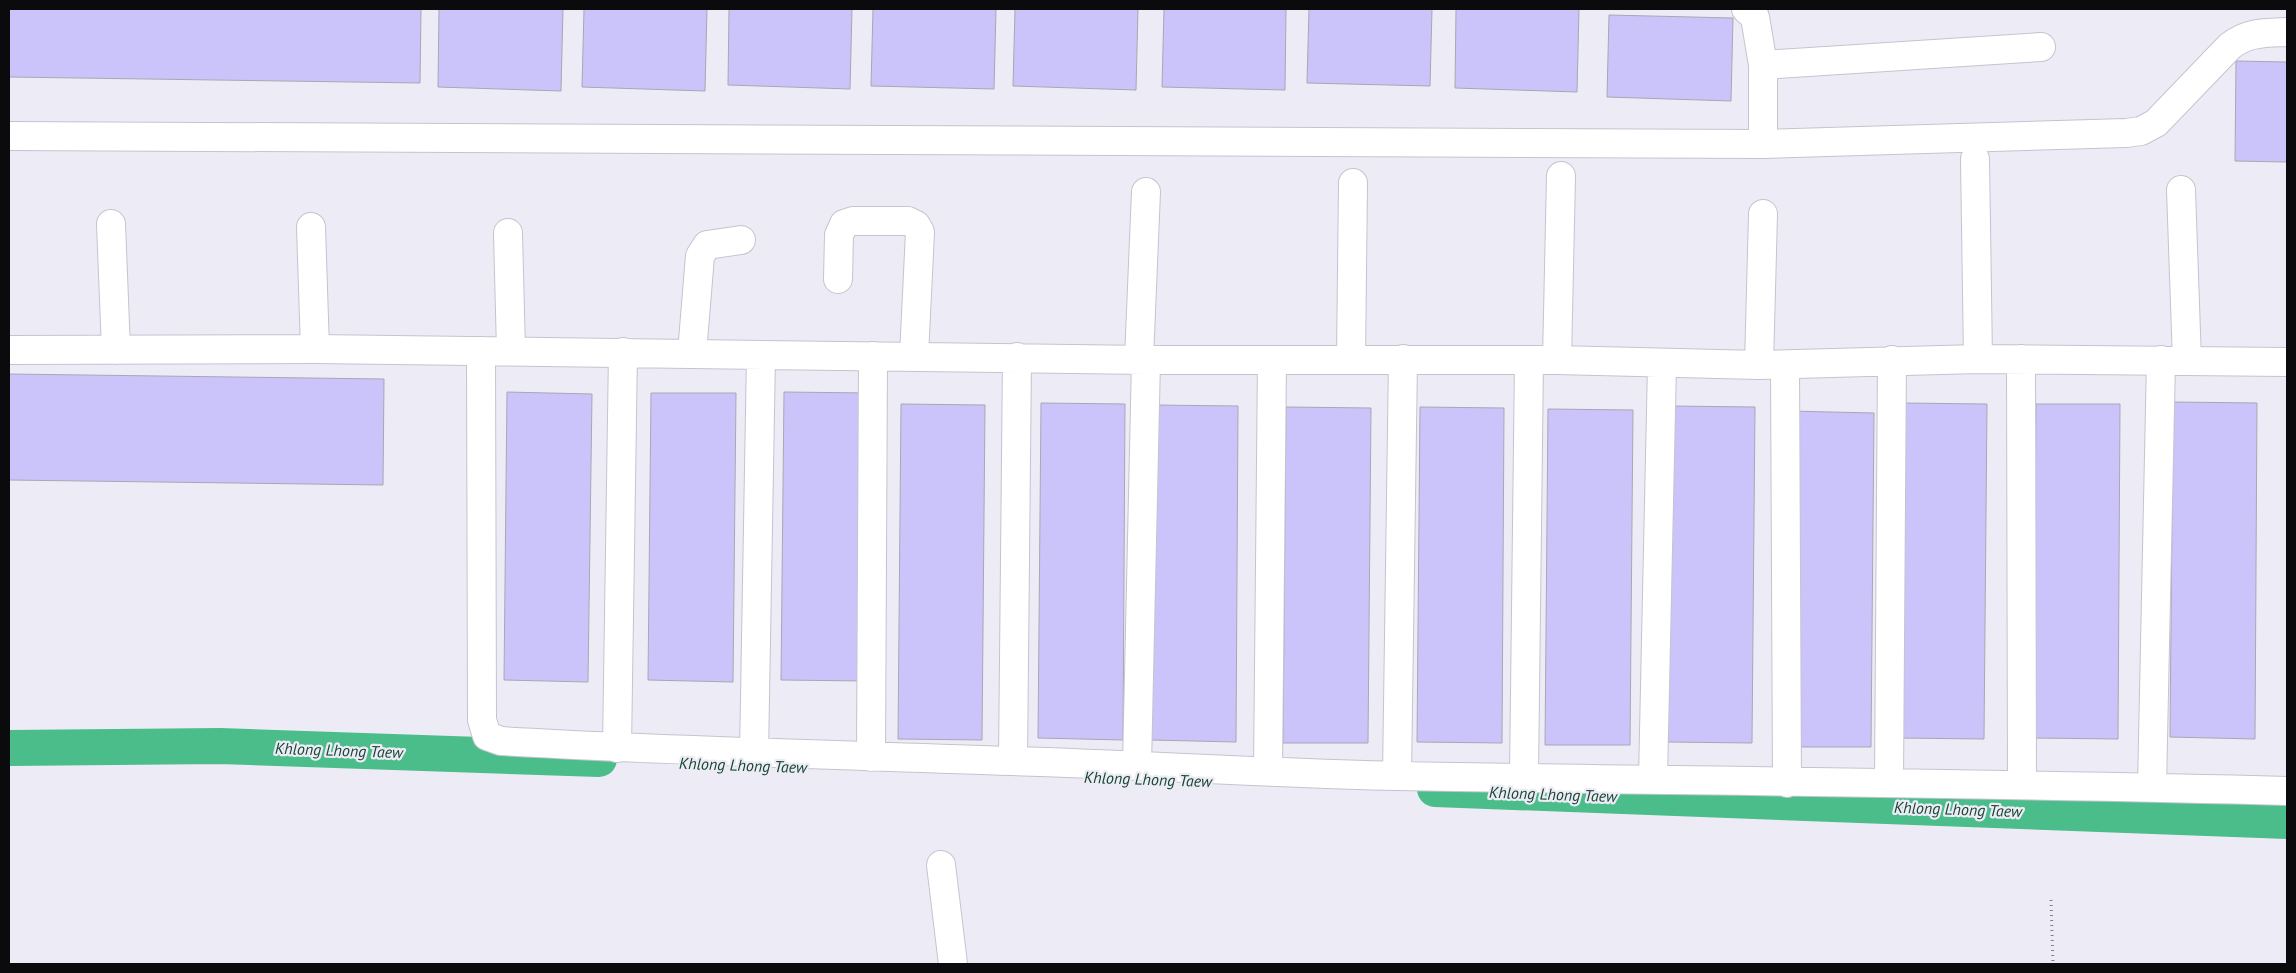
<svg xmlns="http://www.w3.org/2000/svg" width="2296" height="973" font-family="'PT Sans',sans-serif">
  <rect width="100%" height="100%" fill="#edecf6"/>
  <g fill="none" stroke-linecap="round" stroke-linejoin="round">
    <path stroke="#4bbd8b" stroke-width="36" d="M 9,748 L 220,746 L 599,759
      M 1435,789 L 2287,821"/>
  </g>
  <path fill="#cbc4fb" stroke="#a8a7b1" d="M 9,9 L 421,9 L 420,83 L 9,77 Z
    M 439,9 L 563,9 L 561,91 L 438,87 Z
    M 584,9 L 707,9 L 705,91 L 582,87 Z
    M 729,9 L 852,9 L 850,89 L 728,85 Z
    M 873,9 L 996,9 L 994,89 L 871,86 Z
    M 1015,9 L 1138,9 L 1136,90 L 1013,86 Z
    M 1164,9 L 1286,9 L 1285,90 L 1162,87 Z
    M 1309,9 L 1432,9 L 1430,86 L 1307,83 Z
    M 1456,9 L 1579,9 L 1577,92 L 1455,88 Z
    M 1609,15 L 1733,18 L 1731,101 L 1607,97 Z
    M 2236,61 L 2287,62 L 2287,162 L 2235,161 Z
    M 9,374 L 384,379 L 383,485 L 9,480 Z
    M 507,392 L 592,394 L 588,682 L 504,680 Z
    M 784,392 L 868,393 L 865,681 L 781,680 Z
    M 651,393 L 736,393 L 733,682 L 648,680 Z
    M 2173,402 L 2257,403 L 2255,739 L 2170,737 Z
    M 1041,403 L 1125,404 L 1123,740 L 1038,738 Z
    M 1902,403 L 1987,404 L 1984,739 L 1899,738 Z
    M 901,404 L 985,405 L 982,740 L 898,739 Z
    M 2036,404 L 2120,404 L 2118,739 L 2033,738 Z
    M 1155,405 L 1238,406 L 1236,742 L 1151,740 Z
    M 1671,406 L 1755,407 L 1752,743 L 1668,742 Z
    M 1286,407 L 1371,408 L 1368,743 L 1283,743 Z
    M 1420,407 L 1504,408 L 1502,743 L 1417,742 Z
    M 1548,409 L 1633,410 L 1630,745 L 1545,745 Z
    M 1789,411 L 1874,413 L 1871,747 L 1787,747 Z"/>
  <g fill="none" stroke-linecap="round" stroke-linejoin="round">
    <g stroke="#c5c4ce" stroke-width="30">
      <path id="minor" d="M 1746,9 L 1755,17 L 1763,65 L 1763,144
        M 1763,65 L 2041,47
        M 9,136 L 1763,144 L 2126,133 L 2141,131 L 2156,123 L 2230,46 C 2248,32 2265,33 2287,32
        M 1975,159 L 1978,359
        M 2181,190 L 2187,361
        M 111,224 L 116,350
        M 311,227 L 315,349
        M 508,233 L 511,351
        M 838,279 L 839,235 L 844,224 L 853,221 L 908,221 L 916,225 L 920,232 L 914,356
        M 9,350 L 315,349 L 1146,360 L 1557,360 L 1759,365 L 1978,359 L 2287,362
        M 481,351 L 482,720 L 487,736 L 501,741 C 671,751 842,755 1012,761 C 1141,765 1270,773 1398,776 C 1695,781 1991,783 2287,791
        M 692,353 L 700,256 L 707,245 L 741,240
        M 1139,359 L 1146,192
        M 1351,359 L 1353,183
        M 2021,359 L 2022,785
        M 1557,360 L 1561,176
        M 1759,365 L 1763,214
        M 1785,365 L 1787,783
        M 617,748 L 623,352
        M 754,754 L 761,355
        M 871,757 L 873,356
        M 1013,761 L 1017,357
        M 1137,766 L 1146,360
        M 1268,771 L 1272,360
        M 1397,776 L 1403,359
        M 1524,776 L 1529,360
        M 1653,779 L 1662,364
        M 1889,781 L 1892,360
        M 2152,787 L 2161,360
        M 941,865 L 953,964"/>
    </g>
    <path stroke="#808086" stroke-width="3" stroke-dasharray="1 4" stroke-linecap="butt" d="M 2051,900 L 2053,964"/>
    <use href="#minor" stroke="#fff" stroke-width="28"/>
  </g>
  <g text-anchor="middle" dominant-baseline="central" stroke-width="4.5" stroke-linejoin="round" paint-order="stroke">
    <g font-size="16" font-style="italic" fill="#174631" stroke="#edecf6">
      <text transform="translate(339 750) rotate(2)">Khlong Lhong Taew</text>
      <text transform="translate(743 765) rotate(2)">Khlong Lhong Taew</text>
      <text transform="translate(1148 779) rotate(2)">Khlong Lhong Taew</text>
      <text transform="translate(1553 794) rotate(2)">Khlong Lhong Taew</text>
      <text transform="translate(1958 809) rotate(2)">Khlong Lhong Taew</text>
    </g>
  </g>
  <rect width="2296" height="973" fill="none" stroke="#0b0b0e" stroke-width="20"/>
</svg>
